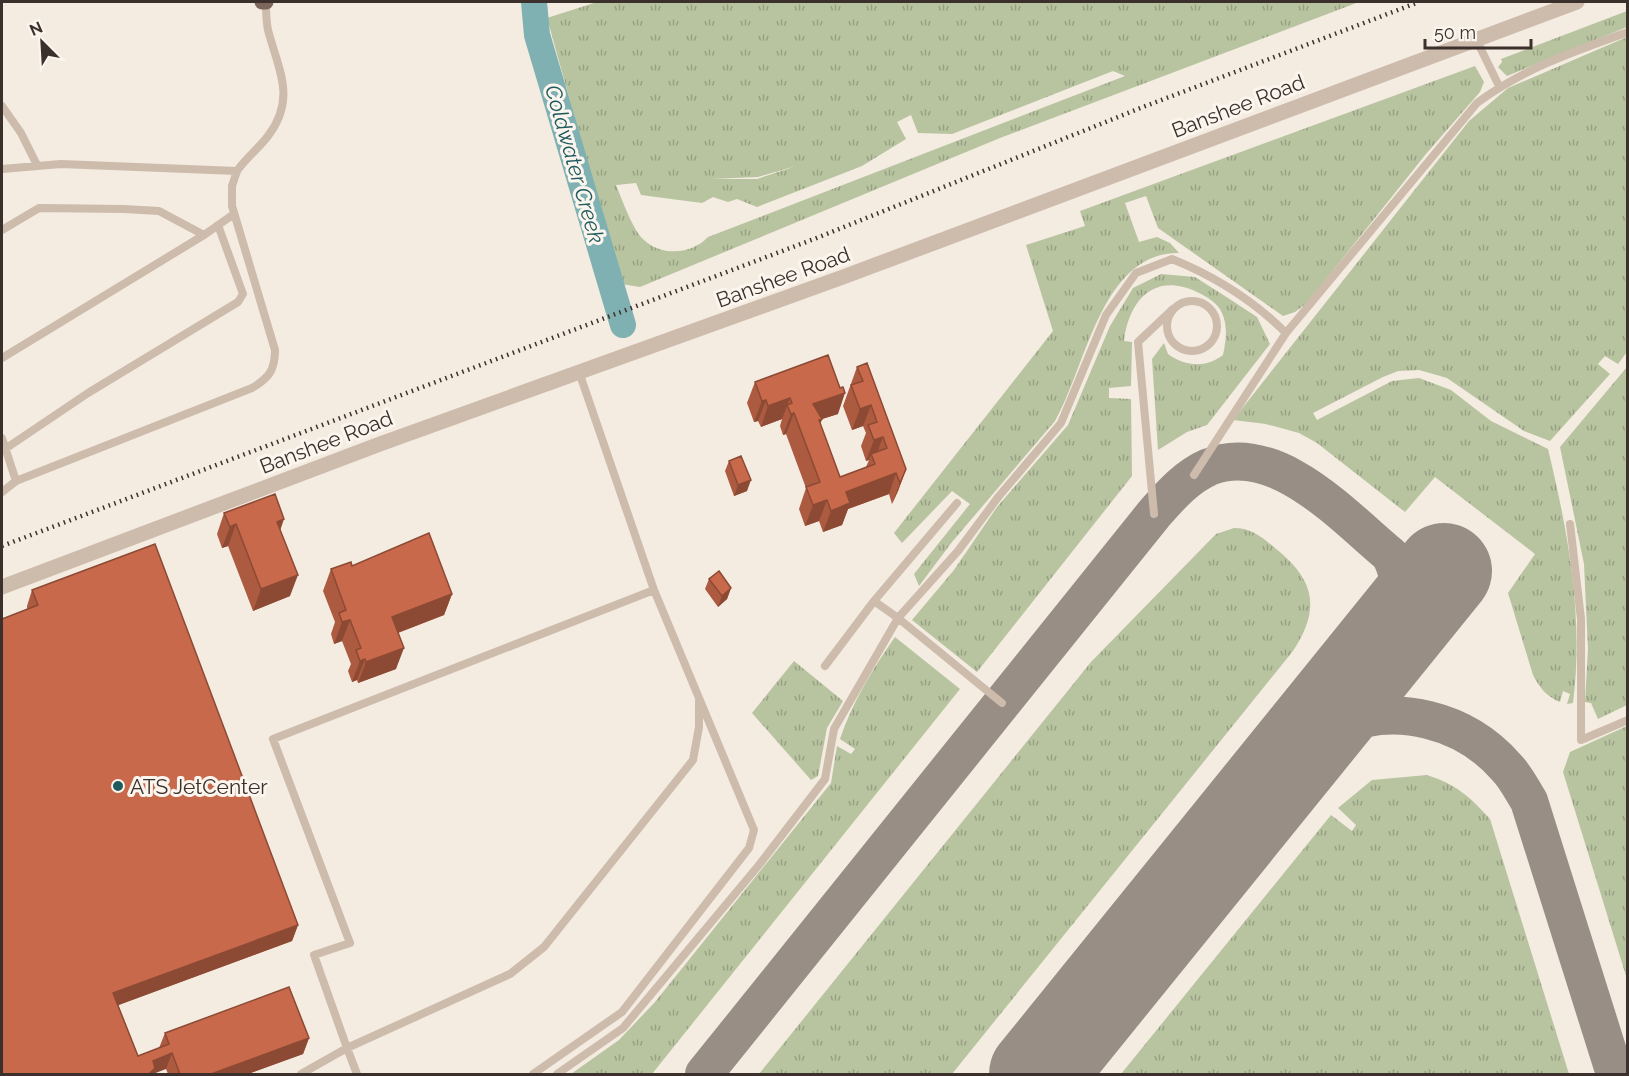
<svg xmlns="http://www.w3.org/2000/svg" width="1629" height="1076" font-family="Raleway,sans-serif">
  <defs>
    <pattern id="grass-tufts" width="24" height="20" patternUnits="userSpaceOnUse" patternTransform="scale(1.5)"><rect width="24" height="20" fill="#b8c4a0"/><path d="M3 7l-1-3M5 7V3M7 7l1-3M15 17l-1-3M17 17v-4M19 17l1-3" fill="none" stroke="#97a083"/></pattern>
  </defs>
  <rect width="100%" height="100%" fill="#f4ebe1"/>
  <path fill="url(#grass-tufts)" fill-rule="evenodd" d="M 597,2 L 1359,2 L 1000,138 L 640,287 L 621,284 L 547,18 ZM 1113,71 L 1125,76 L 708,237 C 692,254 662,257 644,240 C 633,231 622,199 616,185 L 636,183 L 641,195 L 702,203 L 713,197 L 728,202 L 737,199 L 757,207 L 862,166 L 906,139 L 897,122 L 911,115 L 918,133 L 952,134 ZM 796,166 L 757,179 L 711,179 L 758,177 Z
    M 1627,11 L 1627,27 L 1507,76 L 1498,67 L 1502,62 L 1501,59 Z
    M 1627,37 L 1627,352 L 1618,364 L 1605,356 L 1598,364 L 1610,374 L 1550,441 L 1524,431 L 1447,378 L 1419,370 L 1398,371 L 1383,377 L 1313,413 L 1317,420 L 1392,381 L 1419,378 L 1451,390 L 1491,421 L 1548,449 C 1568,532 1584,617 1573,703 L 1567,704 L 1570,694 L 1563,691 L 1560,702 C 1547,697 1539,687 1533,675 L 1508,593 L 1535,554 L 1435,477 L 1405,512 L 1317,443 L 1299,433 L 1266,424 L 1233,420 L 1469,121 L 1508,88 Z
    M 1475,66 L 1484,82 L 1480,92 L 1426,154 L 1307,303 L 1295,312 L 1283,316 L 1158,228 L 1146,196 L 1125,203 L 1139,242 L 1157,237 L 1170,243 L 1179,253 C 1101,252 1086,368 1055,421 L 952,542 L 919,586 L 914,574 L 970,504 L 952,491 L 902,543 L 894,533 L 1053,331 L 1026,245 L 1085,226 L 1080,211 Z
    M 1161,274 L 1195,277 L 1228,298 L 1257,317 L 1270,344 L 1207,425 L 1187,432 L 1158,450 L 1152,359 L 1164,343 L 1168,354 C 1186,367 1206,368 1223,355 C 1226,341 1228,326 1222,313 C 1219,304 1206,296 1197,292 C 1155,272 1129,299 1124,341 L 1132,342 L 1131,386 L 1109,388 L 1109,398 L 1131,399 L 1132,476 L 977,672 L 912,620 L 954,570 L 997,507 L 1068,425 L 1110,326 L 1133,288 Z
    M 1627,367 L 1627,705 L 1598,719 L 1591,703 L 1585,702 L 1588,649 L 1584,564 L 1560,447 Z
    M 1234,528 C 1251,528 1262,537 1275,548 C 1315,580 1321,608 1293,651 L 952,1074 L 759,1074 L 1091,662 L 1216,534 Z
    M 895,637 L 960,689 L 652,1074 L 571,1074 L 619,1040 L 655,1002 L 831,783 L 837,746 L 851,754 L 855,749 L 840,739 C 853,701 872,670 895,637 Z
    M 794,661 L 843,701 L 827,728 L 818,776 L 811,780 L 752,713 Z
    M 1627,726 L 1627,979 L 1563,772 L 1570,752 Z
    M 1427,775 C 1457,785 1469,796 1490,819 L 1569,1074 L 1121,1074 L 1331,815 L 1352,831 L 1356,825 L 1338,808 L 1372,780 Z"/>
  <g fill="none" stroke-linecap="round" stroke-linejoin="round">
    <path stroke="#7fb0b2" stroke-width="26" d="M 534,2 L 537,35 L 623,325"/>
    <path stroke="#988e86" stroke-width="38" d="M 1283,767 C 1301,753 1318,736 1339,727 C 1396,702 1465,720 1506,767 C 1516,777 1522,790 1529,801 L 1615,1074
      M 704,1074 L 1154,514 C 1170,496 1186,477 1209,467 C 1276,440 1344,517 1390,555 C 1403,580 1402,604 1395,631"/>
    <path stroke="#988e86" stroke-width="96" d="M 1037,1074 L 1444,571"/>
    <path stroke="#cdbbac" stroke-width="8" d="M 1476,39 L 1499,86
      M 2,106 L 21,133 L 37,165
      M 2,169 L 61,164 L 237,171 C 246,158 259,148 268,136 C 297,98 278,69 268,30 C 266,21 266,11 266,2
      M 2,230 L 39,208 L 124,209 L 159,211 L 204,235
      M1167 326a25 25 0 1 1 50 0a25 25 0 1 1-50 0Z
      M 2,358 L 204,235 L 234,214
      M 2,438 L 16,481 L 252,388 C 269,378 275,370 275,350 L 232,206 L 232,186 L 237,171
      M 5,449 L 88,393 L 238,302 L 243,294 L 218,225
      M 1194,475 L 1286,333 L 1477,103 C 1522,69 1575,51 1628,32
      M 2,492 L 16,481
      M 1154,514 L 1138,342 L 1173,309
      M 1570,524 L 1581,619 L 1581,740 L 1628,720
      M 825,666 L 874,601
      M 1002,703 L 898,618 L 958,551 L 999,496 L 1061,423 L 1106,315 L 1136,273 L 1172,259 C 1214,276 1254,301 1286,333
      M 301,1074 L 347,1048 L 314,955 L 350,943 L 273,739 L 654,590 L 579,372
      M 357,1074 L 347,1048 L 510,974 L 544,947 L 693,760 L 699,727 L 699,699
      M 533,1074 L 622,1012 L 749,848 L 754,830 L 654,590
      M 557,1074 L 623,1028 L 759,865 L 825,779 L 834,729 L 898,618 L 874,601 L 957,503"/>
    <path stroke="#cdbbac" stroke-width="15" d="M 2,587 L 380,444 L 843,277 L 1577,2"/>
    <path stroke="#7d675c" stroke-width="15" d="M 262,2 L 266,2"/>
    <path stroke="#3b302b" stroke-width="4.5" stroke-dasharray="1.5 4.5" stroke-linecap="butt" d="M 2,546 L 814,239 L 1143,107 L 1419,2"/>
  </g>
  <path fill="#ac5a40" d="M 857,367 L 906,469 L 898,491 L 892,504 L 889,494 L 848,509 L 842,525 L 823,532 L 819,521 L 805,526 L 799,509 L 806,488 L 786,434 L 783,435 L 780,426 L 782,419 L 761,427 L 758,421 L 754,422 L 747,403 L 755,382 L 838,414 L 822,419 L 820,425 L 840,477 L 866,467 L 869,460 L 866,461 L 861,446 L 866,433 L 863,426 L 852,430 L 843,406 Z
    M 729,461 L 747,491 L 734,496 L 725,471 Z
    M 224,513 L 280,530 L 290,596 L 253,611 L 228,546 L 222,548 L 217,534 Z
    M 352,566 L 452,594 L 444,615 L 398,633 L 396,669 L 358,683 L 357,680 L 352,682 L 348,671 L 351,664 L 342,641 L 334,644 L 331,634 L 335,622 L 323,591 L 331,569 Z
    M 709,579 L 731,588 L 727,599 L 718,607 L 705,589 Z
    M 32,590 L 298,925 L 292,941 L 118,1005 L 138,1056 L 159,1048 L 165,1033 L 309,1038 L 303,1054 L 248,1074 L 168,1074 L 166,1069 L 2,1074 L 27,609 L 27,606 Z"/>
  <path fill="#8c4a34" d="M 845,393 L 838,414 L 822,419 L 815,440 L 813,404 Z
    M 790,398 L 782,419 L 761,427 L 768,406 Z
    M 766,400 L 758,421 L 754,422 L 762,401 Z
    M 871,405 L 863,426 L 852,430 L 860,409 Z
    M 794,413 L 786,434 L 783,435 L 791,414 Z
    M 883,437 L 875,458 L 871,454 L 869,460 L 866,461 L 874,440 Z
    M 906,469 L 898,491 L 892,504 L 900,483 Z
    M 896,473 L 889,494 L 848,509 L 842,525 L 823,532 L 831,511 L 846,492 Z
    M 751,480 L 747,491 L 734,496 L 738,485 Z
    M 827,500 L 819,521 L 805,526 L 813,505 Z
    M 284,519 L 277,540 L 277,522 Z
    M 236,524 L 228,546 L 222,548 L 230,527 Z
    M 298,575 L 290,596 L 253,611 L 261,589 Z
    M 731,588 L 727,599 L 718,607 L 722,596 Z
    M 452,594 L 444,615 L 384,638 L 392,617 Z
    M 350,620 L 342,641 L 334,644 L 342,622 Z
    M 404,648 L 396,669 L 358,683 L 366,662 Z
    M 365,659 L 357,680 L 352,682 L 360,661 Z
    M 298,925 L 292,941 L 108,1009 L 113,993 Z
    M 309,1038 L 303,1054 L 248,1074 L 211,1074 Z
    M 172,1053 L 166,1069 L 153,1074 L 148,1074 L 153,1061 Z"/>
  <path fill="#c8694b" stroke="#8c4a34" stroke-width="1.5" d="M 828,355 L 840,388 L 843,387 L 845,393 L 813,404 L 822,419 L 819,420 L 840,477 L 875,464 L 871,454 L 887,448 L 883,437 L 874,440 L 868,425 L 877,422 L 871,405 L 860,409 L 851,385 L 863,381 L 857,367 L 867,363 L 906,469 L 900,483 L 896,473 L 846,492 L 850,503 L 831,511 L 827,500 L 813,505 L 806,487 L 820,482 L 794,413 L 791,414 L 787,405 L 792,403 L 790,398 L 768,406 L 766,400 L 762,401 L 755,382 Z
    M 741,456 L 751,480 L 738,485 L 729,461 Z
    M 275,494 L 284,519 L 277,522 L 298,575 L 261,589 L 236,524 L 230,527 L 224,513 Z
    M 429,533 L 452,594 L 392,617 L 404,648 L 366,662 L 365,659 L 360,661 L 356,650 L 361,648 L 350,620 L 342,622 L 339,613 L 346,610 L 331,569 L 351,562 L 352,566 Z
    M 155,544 L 298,925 L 113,993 L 138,1056 L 169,1044 L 165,1033 L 289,987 L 309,1038 L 211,1074 L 180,1074 L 172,1053 L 153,1061 L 155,1068 L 149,1074 L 2,1074 L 2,619 L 38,605 L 32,590 Z
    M 719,571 L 731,588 L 722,596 L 709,579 Z"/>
  <circle fill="#1f5a5e" stroke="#fbf5ee" stroke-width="2" cx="118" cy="786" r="6"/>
  <g text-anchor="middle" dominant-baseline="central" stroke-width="6" stroke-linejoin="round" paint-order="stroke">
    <g font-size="21" fill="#3b302b" stroke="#fbf5ee">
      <text transform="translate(1238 106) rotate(-21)">Banshee Road</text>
      <text transform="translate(783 277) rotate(-20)">Banshee Road</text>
      <text transform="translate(326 442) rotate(-21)">Banshee Road</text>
    </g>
    <g font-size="21" fill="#3b302b" stroke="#fbf5ee" text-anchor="start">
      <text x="130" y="786">ATS JetCenter</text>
    </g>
    <g font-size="22" font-style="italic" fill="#1f5a5e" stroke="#fbf5ee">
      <text transform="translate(575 164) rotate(74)">Coldwater Creek</text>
    </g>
  </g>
  <rect width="1629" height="1076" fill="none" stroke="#3b302b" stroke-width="6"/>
  <g transform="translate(42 42) rotate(336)" stroke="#fbf5ee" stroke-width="4.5" paint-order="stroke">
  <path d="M0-4.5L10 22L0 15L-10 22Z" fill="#3b302b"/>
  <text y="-9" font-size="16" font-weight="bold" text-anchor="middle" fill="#3b302b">N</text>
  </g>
  <path d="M1425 39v9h106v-9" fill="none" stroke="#3b302b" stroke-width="3"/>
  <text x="1434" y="39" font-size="18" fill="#3b302b" stroke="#fbf5ee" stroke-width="4.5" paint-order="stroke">50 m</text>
</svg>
